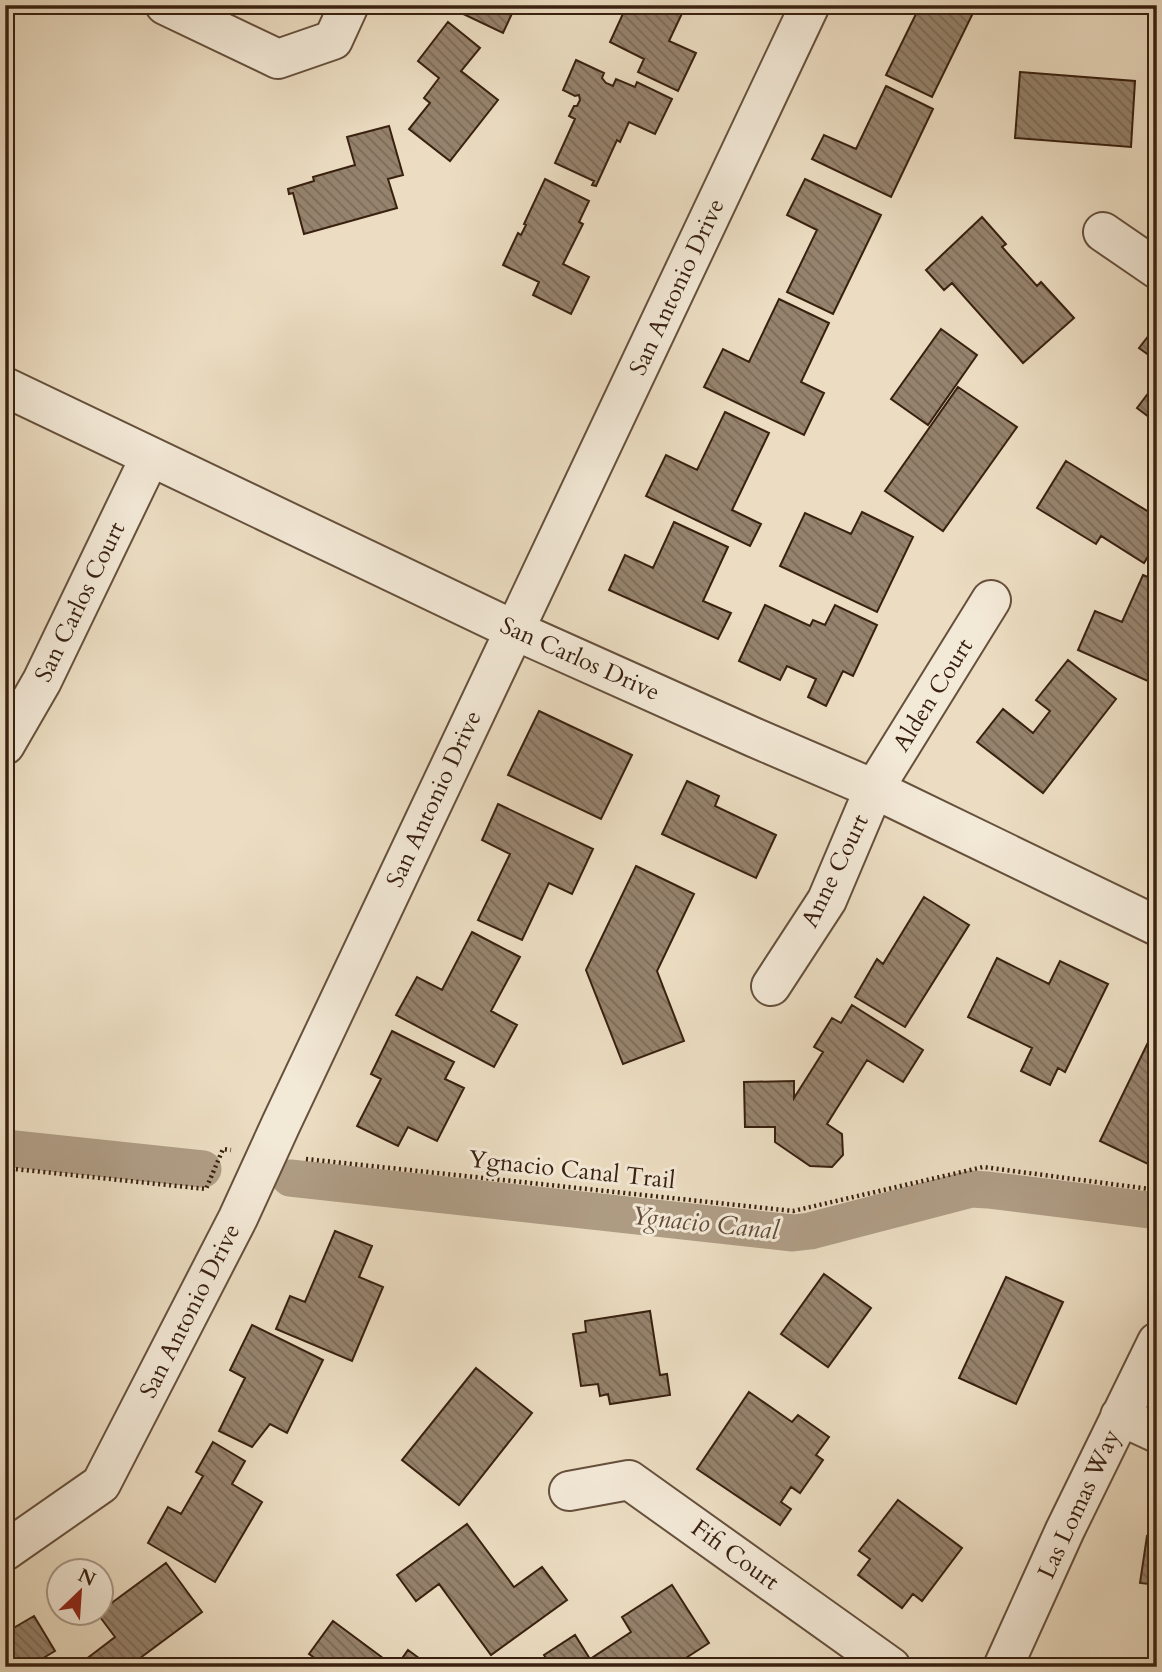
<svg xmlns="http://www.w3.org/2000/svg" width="1162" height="1672" font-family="Cardo,serif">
  <defs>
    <pattern id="building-back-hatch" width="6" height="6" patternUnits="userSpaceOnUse" patternTransform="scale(1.75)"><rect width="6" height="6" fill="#96836d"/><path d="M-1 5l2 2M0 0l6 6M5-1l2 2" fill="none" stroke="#7b6b58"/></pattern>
  </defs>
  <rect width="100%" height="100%" fill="#ecddc2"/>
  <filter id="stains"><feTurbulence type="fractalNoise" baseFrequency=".00286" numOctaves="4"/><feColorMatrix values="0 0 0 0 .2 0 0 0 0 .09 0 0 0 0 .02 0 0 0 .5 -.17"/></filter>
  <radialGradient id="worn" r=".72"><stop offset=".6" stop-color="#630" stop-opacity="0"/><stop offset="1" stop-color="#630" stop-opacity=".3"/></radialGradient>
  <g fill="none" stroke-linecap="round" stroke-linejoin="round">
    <path stroke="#af9d85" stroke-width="37" d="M 5,1148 L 203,1169
      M 290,1178 L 793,1233 L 810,1231 L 971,1189 L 988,1190 L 1157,1211"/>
  </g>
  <path fill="url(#building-back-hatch)" stroke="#392110" stroke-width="2" d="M 462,5 L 516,5 L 503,33 L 459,12 Z
    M 627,5 L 686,5 L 669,41 L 696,53 L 678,91 L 638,72 L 644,59 L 610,42 Z
    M 899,5 L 962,5 L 974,11 L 932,97 L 886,75 L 916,14 Z
    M 448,22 L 480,48 L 461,71 L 498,100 L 450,161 L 409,129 L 430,103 L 424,98 L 439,78 L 418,61 Z
    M 576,60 L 604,73 L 602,78 L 606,83 L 613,86 L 616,79 L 635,87 L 637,82 L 672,99 L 655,134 L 629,122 L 620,142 L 617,140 L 596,186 L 592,185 L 594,181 L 555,163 L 575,119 L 569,116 L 574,106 L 577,106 L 580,100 L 579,95 L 575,96 L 563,90 Z
    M 1020,72 L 1135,81 L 1131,147 L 1015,138 Z
    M 886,86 L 933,109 L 891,197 L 812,159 L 824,135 L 856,149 Z
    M 389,126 L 403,175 L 388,179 L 397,208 L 304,234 L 293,193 L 289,194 L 288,189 L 314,181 L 313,177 L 355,165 L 347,137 Z
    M 545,179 L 589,201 L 579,222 L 583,224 L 563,264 L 589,277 L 571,314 L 533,295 L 539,282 L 503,265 L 518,233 L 521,235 L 526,225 L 524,224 Z
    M 805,179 L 881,215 L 833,314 L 787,292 L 817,230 L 787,215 Z
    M 982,217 L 1006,244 L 1002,247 L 1037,286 L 1041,282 L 1074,318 L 1023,363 L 952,283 L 944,290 L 926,270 Z
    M 779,299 L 829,323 L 801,382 L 824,393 L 804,435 L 704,387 L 723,349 L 749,362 Z
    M 1157,325 L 1157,361 L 1139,348 Z
    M 941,329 L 977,355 L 928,425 L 891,399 Z
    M 1156,383 L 1157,383 L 1157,423 L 1137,408 Z
    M 958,387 L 1017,427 L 943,531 L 885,491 Z
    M 725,412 L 769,433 L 732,510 L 761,524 L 750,546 L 646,496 L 666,455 L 697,470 Z
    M 1066,461 L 1157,517 L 1157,542 L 1144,563 L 1101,536 L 1096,544 L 1037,508 Z
    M 862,512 L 913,537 L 877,612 L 780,566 L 805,513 L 851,534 Z
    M 674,522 L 728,547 L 703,601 L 731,613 L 718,639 L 609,590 L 625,555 L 653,568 Z
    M 1143,575 L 1157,581 L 1157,667 L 1150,682 L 1078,650 L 1095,611 L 1122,622 Z
    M 765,605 L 810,626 L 813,620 L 825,625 L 835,605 L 877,625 L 853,676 L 843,671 L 826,706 L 808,697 L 816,679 L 787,666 L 780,680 L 739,661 Z
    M 1068,660 L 1116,699 L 1043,793 L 977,742 L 1003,709 L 1033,733 L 1050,711 L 1036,700 Z
    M 539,711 L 632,755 L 601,819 L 508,775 Z
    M 687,781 L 719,796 L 715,806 L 776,835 L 756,878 L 662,834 Z
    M 498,804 L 593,849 L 572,894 L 549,883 L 522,940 L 478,920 L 510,854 L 482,840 Z
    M 636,866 L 694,894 L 657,971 L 684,1041 L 623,1064 L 586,970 Z
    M 924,897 L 969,925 L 905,1027 L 855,997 L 877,959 L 883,964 Z
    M 472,932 L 520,957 L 491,1011 L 517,1025 L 494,1067 L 396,1015 L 417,977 L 442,990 Z
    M 997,958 L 1049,984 L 1060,961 L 1108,984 L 1065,1072 L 1058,1068 L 1050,1085 L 1021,1071 L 1032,1048 L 968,1017 Z
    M 852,1005 L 923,1050 L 903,1082 L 867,1060 L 827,1124 L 842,1134 L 843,1155 L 832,1167 L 810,1166 L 775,1142 L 775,1127 L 745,1127 L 744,1082 L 794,1081 L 794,1098 L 823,1052 L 814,1047 L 832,1018 L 841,1023 Z
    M 1157,1024 L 1157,1146 L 1148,1164 L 1100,1141 Z
    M 392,1031 L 454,1062 L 445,1079 L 464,1088 L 437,1141 L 408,1127 L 398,1146 L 357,1126 L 381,1079 L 371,1074 Z
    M 335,1231 L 372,1246 L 359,1277 L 383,1287 L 352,1361 L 276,1329 L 290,1296 L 305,1302 Z
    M 824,1274 L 871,1308 L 828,1367 L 781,1334 Z
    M 1006,1277 L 1063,1302 L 1016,1404 L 959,1378 Z
    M 650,1311 L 660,1375 L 667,1374 L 670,1395 L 610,1404 L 608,1394 L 600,1396 L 598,1384 L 581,1386 L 573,1334 L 586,1332 L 585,1321 Z
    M 252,1325 L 323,1360 L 287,1433 L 270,1424 L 252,1447 L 219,1431 L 245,1378 L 230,1370 Z
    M 476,1368 L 532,1413 L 459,1505 L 402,1460 Z
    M 749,1392 L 792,1422 L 798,1415 L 829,1437 L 816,1455 L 823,1460 L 800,1493 L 791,1487 L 781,1502 L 791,1509 L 780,1525 L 697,1469 Z
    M 213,1442 L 245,1461 L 232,1484 L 262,1502 L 215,1582 L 148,1543 L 168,1507 L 181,1514 L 203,1476 L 196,1472 Z
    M 898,1500 L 962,1548 L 922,1601 L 913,1594 L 902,1608 L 858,1575 L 870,1559 L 859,1551 Z
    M 467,1524 L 514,1587 L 542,1567 L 567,1600 L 491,1655 L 439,1584 L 416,1601 L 397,1575 Z
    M 1147,1536 L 1157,1538 L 1157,1585 L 1140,1583 Z
    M 166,1563 L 202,1612 L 128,1667 L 90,1667 L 85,1660 L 115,1637 L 97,1613 L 102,1612 L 102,1610 Z
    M 672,1585 L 709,1643 L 672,1667 L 552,1667 L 544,1655 L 575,1635 L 590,1659 L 631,1632 L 622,1617 Z
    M 34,1616 L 55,1651 L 28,1667 L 5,1667 L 5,1633 Z
    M 333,1621 L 395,1667 L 315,1667 L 319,1661 L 309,1654 Z
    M 408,1650 L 431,1667 L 396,1667 Z"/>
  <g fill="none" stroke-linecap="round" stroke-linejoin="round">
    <g stroke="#66503c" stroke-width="42">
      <path id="street" d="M 165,5 L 278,59 L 333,40 L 349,5
        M 1103,232 L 1157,269
        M 5,387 L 514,630 L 753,737 L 874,789 L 1157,926
        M 5,745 L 42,681 L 150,457
        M 771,986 L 827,900 L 874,789 L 991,600
        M 1120,1416 L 1157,1433
        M 569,1491 L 629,1480 L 891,1667
        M 5,1551 L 101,1484 L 238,1218 L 281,1124 L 810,5
        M 1003,1667 L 1065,1530 L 1157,1342"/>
    </g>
    <path stroke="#392110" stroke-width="4.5" stroke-dasharray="2 3.5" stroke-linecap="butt" d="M 306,1159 L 793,1211 L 983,1167 L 1157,1190
      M 5,1168 L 206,1189 L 223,1149 L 231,1150"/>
    <use href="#street" stroke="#f3e9d7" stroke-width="38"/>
  </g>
  <g text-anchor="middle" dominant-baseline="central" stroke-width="6" stroke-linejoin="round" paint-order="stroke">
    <g font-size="24" fill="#392110" stroke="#f3e9d7">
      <text transform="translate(677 287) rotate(-65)">San Antonio Drive</text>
      <text transform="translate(80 602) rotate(-64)">San Carlos Court</text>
      <text transform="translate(580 659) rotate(24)">San Carlos Drive</text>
      <text transform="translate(933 695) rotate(-58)">Alden Court</text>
      <text transform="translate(434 799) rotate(-65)">San Antonio Drive</text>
      <text transform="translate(835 871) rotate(-64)">Anne Court</text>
      <text transform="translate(572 1170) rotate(6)">Ygnacio Canal Trail</text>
      <text transform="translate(190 1311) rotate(-63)">San Antonio Drive</text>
      <text transform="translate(1079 1504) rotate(-65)">Las Lomas Way</text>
      <text transform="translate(735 1555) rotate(36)">Fifi Court</text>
    </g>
    <g font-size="26" font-style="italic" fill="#624c39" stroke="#f3e9d7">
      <text transform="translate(705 1223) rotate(6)">Ygnacio Canal</text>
    </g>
  </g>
  <rect width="1162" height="1672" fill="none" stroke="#ecddc2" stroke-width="28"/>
  <rect x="7" y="7" width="1148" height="1658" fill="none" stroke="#392110" stroke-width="3.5"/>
  <rect x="14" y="14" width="1134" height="1644" fill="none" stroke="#392110" stroke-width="2"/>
  <g transform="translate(80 1592) rotate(25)"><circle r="33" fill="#f3e9d7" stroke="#a99987" stroke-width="2"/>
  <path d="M0-5L12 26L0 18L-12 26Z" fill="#8f2418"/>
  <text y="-10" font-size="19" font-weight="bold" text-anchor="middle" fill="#392110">N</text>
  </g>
  <rect width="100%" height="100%" filter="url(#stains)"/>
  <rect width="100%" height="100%" fill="url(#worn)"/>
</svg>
